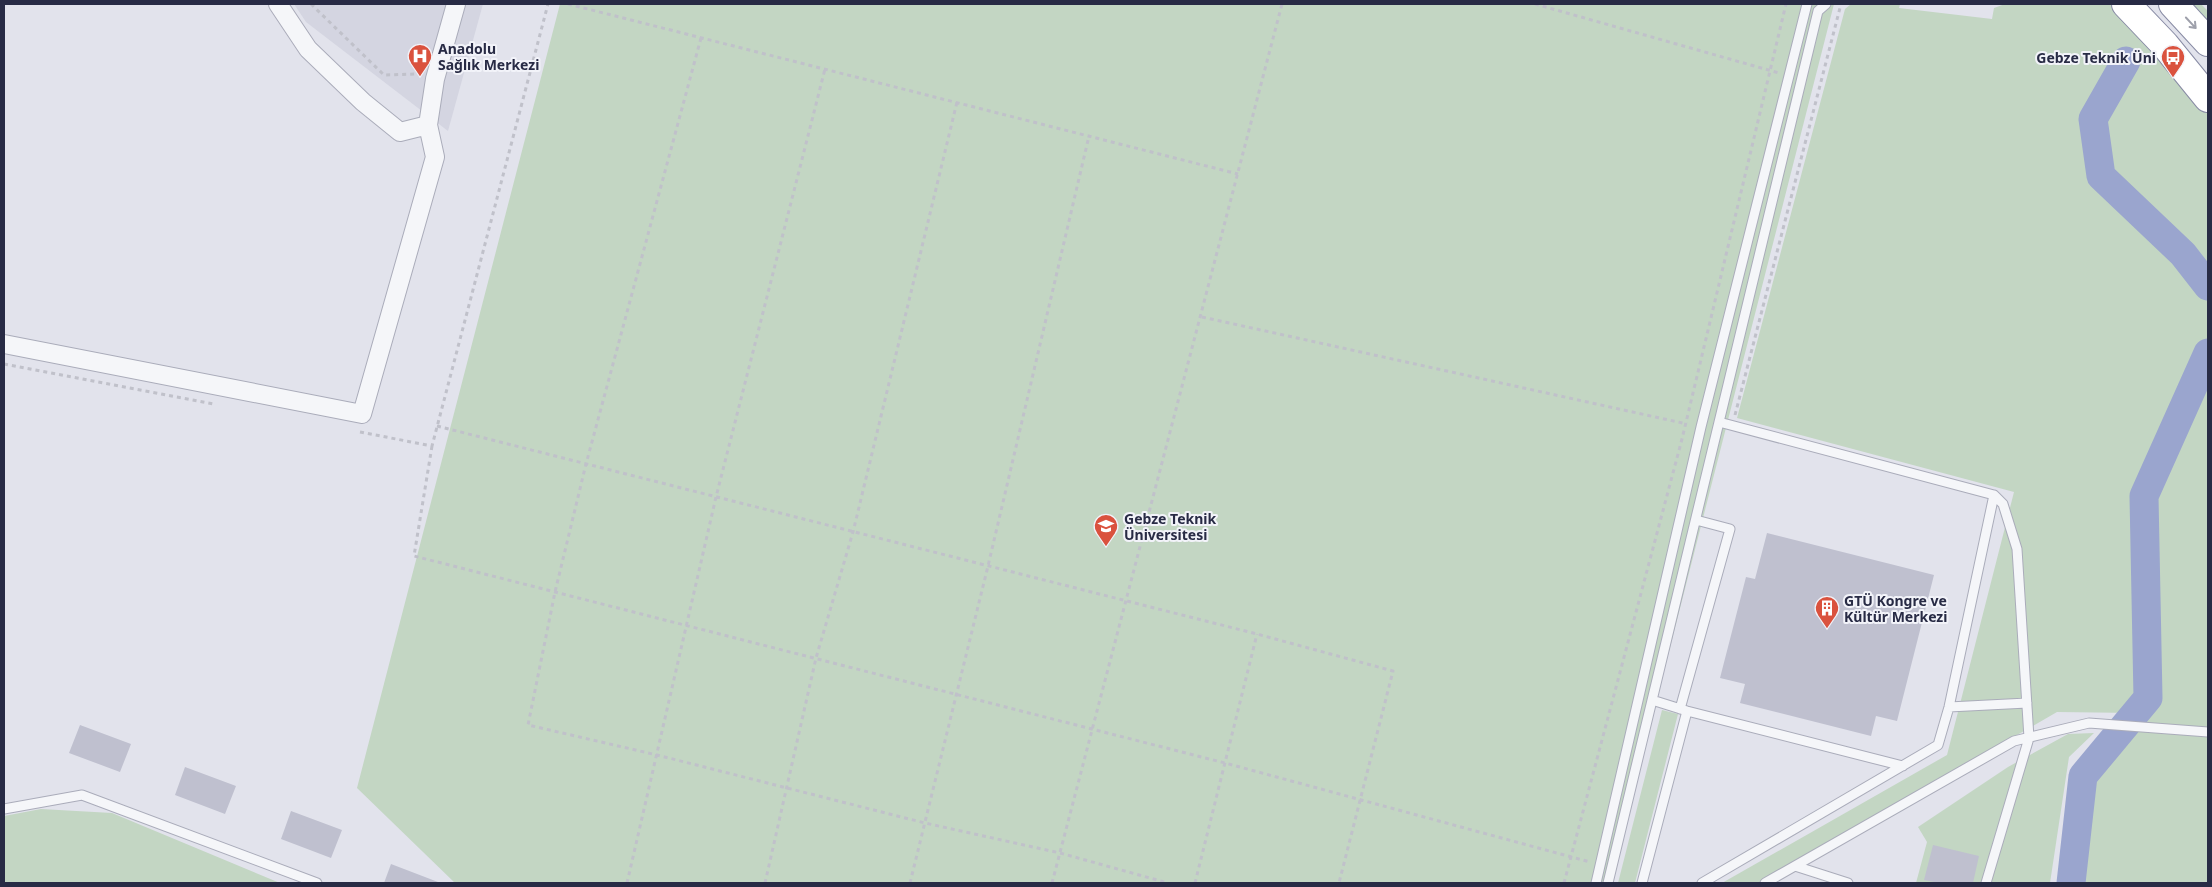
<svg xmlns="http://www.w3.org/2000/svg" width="2212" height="887" font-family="'Noto Sans',sans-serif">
  <rect width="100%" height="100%" fill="#e2e3ec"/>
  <path fill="#d4d5e1" d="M 294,4 L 483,4 L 448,131 L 306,22 Z"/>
  <path fill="#c3d6c3" d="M 560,4 L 1834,4 L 1610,883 L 455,883 L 357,788 Z
    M 1851,4 L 1900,4 L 1899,8 L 1992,19 L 1994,8 L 2005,4 L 2110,4 L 2208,110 L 2208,883 L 2071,883 L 2083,776 L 2136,713 L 2057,712 L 1760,883 L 1722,883 L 1947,755 L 2014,492 L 1737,418 L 1845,9 Z
    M 2190,4 L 2201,4 L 2208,11 L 2208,22 Z
    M 1662,710 L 1678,714 L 1635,883 L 1618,883 Z
    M 2094,733 L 2069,757 L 2050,883 L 1916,883 L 1927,842 L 1918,827 L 2008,767 L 2068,734 Z
    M 41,809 L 112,813 L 280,883 L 4,883 L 4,816 Z"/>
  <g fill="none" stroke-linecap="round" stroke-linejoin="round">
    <path stroke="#9aa5ce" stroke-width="29" d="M 2126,61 L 2093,119 L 2101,176 L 2183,254 L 2208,286
      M 2071,883 L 2083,776 L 2148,698 L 2144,496 L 2208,353"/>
  </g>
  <path fill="#bfc0cf" d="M 1767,533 L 1934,575 L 1897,721 L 1876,716 L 1871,736 L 1740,703 L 1745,684 L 1720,678 L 1746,577 L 1755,579 Z
    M 80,725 L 131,744 L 120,772 L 69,753 Z
    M 185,767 L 236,786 L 225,814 L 175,795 Z
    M 291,811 L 342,830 L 331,858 L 281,839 Z
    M 1933,845 L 1979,856 L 1973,883 L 1940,883 L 1924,880 Z
    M 391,864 L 438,882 L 437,883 L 384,883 Z"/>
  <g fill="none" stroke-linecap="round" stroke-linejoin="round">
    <g stroke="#aaacba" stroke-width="11">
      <path id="lane" d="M 1719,422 L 1994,495 L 2003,504 L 2017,549 L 2029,738 L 1986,883
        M 1652,700 L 1687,711 L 1903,766
        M 1949,707 L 2027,703
        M 1680,709 L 1730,529 L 1696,520
        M 4,809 L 82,795 L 317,883
        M 1795,866 L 1848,883
        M 1596,883 L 1701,427 L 1807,4
        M 1608,883 L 1818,11 L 1826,4
        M 1642,883 L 1687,711
        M 1702,883 L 1938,745 L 1949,707 L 1994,495
        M 1765,883 L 2014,741 L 2089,723 L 2208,732"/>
    </g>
    <g stroke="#aaacba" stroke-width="20">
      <path id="street" d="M 278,4 L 308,49 L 363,102 L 400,132 L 428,125
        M 4,344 L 362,414 L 435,157 L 428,125 L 435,79 L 456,4"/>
    </g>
    <g stroke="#888ba4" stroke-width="30">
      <path id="highway" d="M 2126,4 L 2165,45 L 2208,98
        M 2173,4 L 2208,42"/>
    </g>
    <path stroke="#c0c1ca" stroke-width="3" stroke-dasharray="4 4" stroke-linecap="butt" d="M 311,4 L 384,75 L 418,74
      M 568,4 L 1238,174
      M 1535,4 L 1779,73
      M 701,38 L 586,464 L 555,592 L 528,725 L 657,755 L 925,823 L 1060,853 L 1168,883
      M 1202,317 L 1687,424
      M 4,364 L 214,404
      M 1735,415 L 1841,4
      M 437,426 L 1257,634 L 1393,671 L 1339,883
      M 360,432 L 432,446 L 548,4
      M 432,446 L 414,556 L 1225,763 L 1590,862
      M 627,883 L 716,497 L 825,69
      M 765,883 L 816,658 L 853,532 L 957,102
      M 910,883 L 988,566 L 1089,136
      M 1052,883 L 1282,4
      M 1195,883 L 1257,634
      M 1564,883 L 1682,439 L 1786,4"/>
    <use href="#lane" stroke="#f5f6f9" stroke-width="9"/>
    <use href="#street" stroke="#f5f6f9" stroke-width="18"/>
    <use href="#highway" stroke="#fff" stroke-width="28"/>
  </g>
  <defs><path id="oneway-shaft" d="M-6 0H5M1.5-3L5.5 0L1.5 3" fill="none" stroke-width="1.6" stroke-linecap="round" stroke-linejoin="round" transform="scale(1.25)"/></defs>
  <use stroke="#9ea0ab" href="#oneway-shaft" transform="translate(2191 23) rotate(47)"/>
  <defs>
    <g id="hospital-pin" transform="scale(1.25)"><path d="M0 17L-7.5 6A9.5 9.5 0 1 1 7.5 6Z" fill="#da523e" stroke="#f2f3f9"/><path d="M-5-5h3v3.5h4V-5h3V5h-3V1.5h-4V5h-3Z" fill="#fff"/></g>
    <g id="bus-pin" transform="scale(1.25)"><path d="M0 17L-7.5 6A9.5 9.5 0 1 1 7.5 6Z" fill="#da523e" stroke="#f2f3f9"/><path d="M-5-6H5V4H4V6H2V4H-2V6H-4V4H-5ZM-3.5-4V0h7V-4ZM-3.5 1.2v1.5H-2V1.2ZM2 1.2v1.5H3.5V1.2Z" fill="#fff"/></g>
    <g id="university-pin" transform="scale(1.25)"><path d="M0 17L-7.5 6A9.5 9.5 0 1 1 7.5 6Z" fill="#da523e" stroke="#f2f3f9"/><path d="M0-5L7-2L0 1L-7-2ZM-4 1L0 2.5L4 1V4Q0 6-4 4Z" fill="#fff"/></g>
    <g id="building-pin" transform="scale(1.25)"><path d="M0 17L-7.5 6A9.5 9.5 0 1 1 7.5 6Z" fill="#da523e" stroke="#f2f3f9"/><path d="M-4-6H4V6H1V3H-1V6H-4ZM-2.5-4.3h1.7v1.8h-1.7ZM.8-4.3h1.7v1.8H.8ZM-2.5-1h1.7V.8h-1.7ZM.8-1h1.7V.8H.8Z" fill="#fff"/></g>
  </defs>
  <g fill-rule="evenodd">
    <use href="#hospital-pin" x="420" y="56"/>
    <use href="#bus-pin" x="2173" y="57"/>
    <use href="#university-pin" x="1106" y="526"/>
    <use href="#building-pin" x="1827" y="608"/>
  </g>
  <g text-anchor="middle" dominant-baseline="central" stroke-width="4" stroke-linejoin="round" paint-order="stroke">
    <g font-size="14" font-weight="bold" fill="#282b45" stroke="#f2f3f9" text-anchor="start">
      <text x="438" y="48">Anadolu<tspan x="438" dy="16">Sağlık Merkezi</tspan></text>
      <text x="2156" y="57" text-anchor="end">Gebze Teknik Üni</text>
      <text x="1124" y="518">Gebze Teknik<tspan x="1124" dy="16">Üniversitesi</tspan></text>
      <text x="1844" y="600">GTÜ Kongre ve<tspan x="1844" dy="16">Kültür Merkezi</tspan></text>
    </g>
  </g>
  <rect width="2212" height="887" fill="none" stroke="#282b45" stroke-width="10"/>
</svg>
